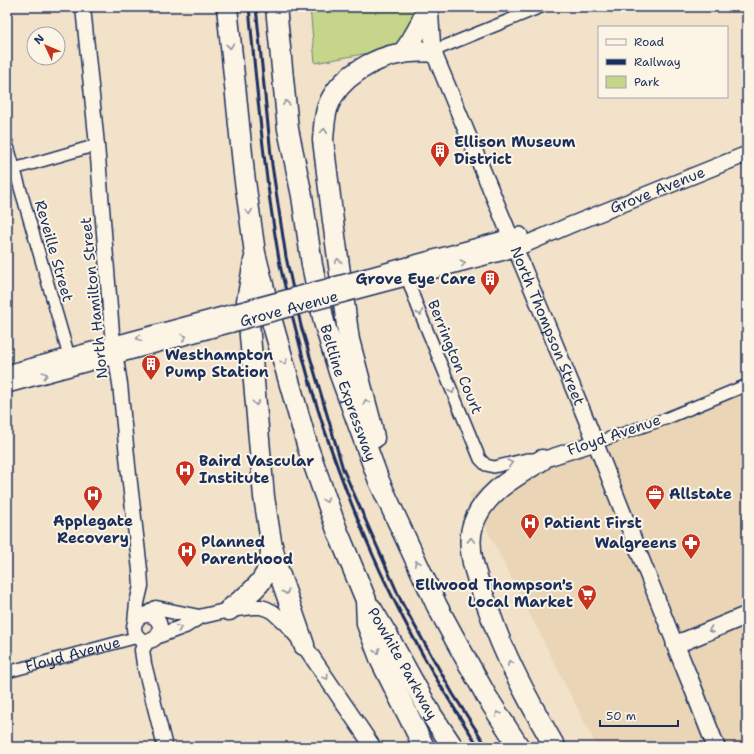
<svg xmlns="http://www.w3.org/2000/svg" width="754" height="754" font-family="'Shantell Sans',sans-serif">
  <rect width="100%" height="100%" fill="#f2e2ca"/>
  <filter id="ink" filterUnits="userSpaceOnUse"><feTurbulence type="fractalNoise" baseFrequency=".025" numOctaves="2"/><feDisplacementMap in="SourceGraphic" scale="8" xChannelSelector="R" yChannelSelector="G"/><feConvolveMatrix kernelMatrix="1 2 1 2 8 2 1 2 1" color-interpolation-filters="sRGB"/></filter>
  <g filter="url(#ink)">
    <path fill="#ead5b7" d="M 747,388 L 747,747 L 597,747 L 469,494 Z"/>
    <path fill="#c5d589" stroke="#708274" d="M 310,7 L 417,7 L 412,24 L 401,41 L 390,49 L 315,63 Z"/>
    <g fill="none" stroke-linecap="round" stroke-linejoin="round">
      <g stroke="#1b2f5e" stroke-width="14">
        <g id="minor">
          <path d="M 433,51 L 541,7"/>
          <path d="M 7,143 L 71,363"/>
          <path d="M 7,171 L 97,145"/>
          <path d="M 405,272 L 418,308 L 480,459 L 486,465 L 494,467 L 527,459 L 537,459"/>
          <path d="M 595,443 L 665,419 L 747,385"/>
          <path id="s1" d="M 7,672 L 138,637"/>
        </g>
      </g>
      <g stroke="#1b2f5e" stroke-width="17">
        <path id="tertiary" d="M 83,7 L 97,145 L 112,333 L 120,384 L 128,466 L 140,570 L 141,586 L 137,603 L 135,623
          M134 628a13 13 0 1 1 26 0a13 13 0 1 1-26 0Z
          M 146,615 L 156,608 L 199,617
          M 158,636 L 185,626 L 199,617 L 229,610 L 253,607 L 261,607 L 267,609 L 273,612 L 287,625 L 298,638
          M 145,641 L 145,645 L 142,650 L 144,664 L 165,747"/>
      </g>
      <g stroke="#1b2f5e" stroke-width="18">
        <g id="secondary">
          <path id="s2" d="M 430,7 L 433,51 L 546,322 L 590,429 L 675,644"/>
          <path d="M 368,276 L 511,237 L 520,235"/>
          <path id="s3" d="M 371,287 L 504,252 L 524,245 L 568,226 L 747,154"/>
          <path d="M 7,373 L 230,313"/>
          <path d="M 7,385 L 232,324"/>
          <path d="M 542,460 L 595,443"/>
          <path d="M 304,645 L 373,747"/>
        </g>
      </g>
      <g stroke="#1b2f5e" stroke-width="20">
        <path id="primary" d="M 716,747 L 693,688 L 675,644 L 687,640 L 747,615"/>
      </g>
      <g stroke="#1b2f5e" stroke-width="23">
        <g id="motorway">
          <path d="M 227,7 L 244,174 L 255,253 L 273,325 L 308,448 L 337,530 L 366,600 L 367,624 L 381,661 L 424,747"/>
          <path id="s4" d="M 276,7 L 288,129 L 302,196 L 312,265 L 324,322 L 339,372 L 379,481 L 437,606 L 462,652 L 487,697 L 519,747"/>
          <path d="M 403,53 C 414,38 422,25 427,7"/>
          <path d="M 254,261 L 247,301 L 264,497 L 271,541 L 277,567 L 304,645"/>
          <path d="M 374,438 L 372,427 L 349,340 L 333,221 L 323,140 C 324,129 324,117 328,106 C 339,77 373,58 403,53 C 412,51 423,52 433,51"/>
          <path d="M 542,460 C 515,477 484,492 473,525 C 465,550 478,581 487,605 C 492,619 497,634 503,647 C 518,682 536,714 555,747"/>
          <path id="s5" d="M 371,608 L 389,638 L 431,714 L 453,747"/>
          <path d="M 229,610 C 251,592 271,581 271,549"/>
        </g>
      </g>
      <use href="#minor" stroke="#fcf5e5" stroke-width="11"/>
      <use href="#tertiary" stroke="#fcf5e5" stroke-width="14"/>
      <use href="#secondary" stroke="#fcf5e5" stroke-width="15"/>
      <use href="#primary" stroke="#fcf5e5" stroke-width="17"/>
      <use href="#motorway" stroke="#fcf5e5" stroke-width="20"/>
      <path stroke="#1b2f5e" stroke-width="3" d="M 249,7 C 257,93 265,180 280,265 C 285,288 291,311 297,334 C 314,405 338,473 366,539 C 375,560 384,580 394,600 C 419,651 448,700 479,747
        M 256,7 L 272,165 L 286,257 L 301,326 L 343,469 L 402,603 L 453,694 L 487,747"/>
      <g stroke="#1b2f5e" stroke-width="18" stroke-linecap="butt">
        <g id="secondary-bridge">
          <path d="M 230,313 L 368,276"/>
          <path id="s6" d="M 232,324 L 371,287"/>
        </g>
      </g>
      <use href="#secondary-bridge" stroke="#fcf5e5" stroke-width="15"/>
    </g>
    <defs><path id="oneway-chevron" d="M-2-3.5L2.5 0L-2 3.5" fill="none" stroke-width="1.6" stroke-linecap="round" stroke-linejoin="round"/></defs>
    <g stroke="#8c92a2">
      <use href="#oneway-chevron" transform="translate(230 46) rotate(84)"/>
      <use href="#oneway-chevron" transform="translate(286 103) rotate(-96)"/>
      <use href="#oneway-chevron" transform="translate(324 131) rotate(-85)"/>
      <use href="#oneway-chevron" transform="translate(249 212) rotate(82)"/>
      <use href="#oneway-chevron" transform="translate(338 261) rotate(-98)"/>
      <use href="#oneway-chevron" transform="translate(463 263) rotate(-14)"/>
      <use href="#oneway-chevron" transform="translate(420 313) rotate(67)"/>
      <use href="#oneway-chevron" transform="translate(184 337) rotate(-15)"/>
      <use href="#oneway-chevron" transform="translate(139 338) rotate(165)"/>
      <use href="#oneway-chevron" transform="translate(284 362) rotate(74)"/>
      <use href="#oneway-chevron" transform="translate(45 375) rotate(-15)"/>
      <use href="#oneway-chevron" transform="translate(452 391) rotate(68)"/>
      <use href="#oneway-chevron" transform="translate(366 402) rotate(-105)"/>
      <use href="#oneway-chevron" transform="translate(256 403) rotate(85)"/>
      <use href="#oneway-chevron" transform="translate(510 463) rotate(-14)"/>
      <use href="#oneway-chevron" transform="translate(326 500) rotate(70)"/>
      <use href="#oneway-chevron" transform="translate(471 540) rotate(-88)"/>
      <use href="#oneway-chevron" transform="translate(417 563) rotate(-115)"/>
      <use href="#oneway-chevron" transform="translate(286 592) rotate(71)"/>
      <use href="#oneway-chevron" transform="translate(179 628) rotate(-21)"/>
      <use href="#oneway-chevron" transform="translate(711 630) rotate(158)"/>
      <use href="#oneway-chevron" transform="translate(377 651) rotate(68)"/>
      <use href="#oneway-chevron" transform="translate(510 663) rotate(-115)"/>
      <use href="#oneway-chevron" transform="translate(326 677) rotate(56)"/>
      <use href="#oneway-chevron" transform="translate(498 714) rotate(-123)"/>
    </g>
  </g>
  <defs>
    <g id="building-pin" transform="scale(1)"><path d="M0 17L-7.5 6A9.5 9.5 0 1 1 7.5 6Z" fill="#c8321e" stroke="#fcf5e5"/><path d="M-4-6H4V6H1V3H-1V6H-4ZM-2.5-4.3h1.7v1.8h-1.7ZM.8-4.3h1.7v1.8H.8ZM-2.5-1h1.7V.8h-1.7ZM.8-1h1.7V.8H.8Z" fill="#fff"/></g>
    <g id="hospital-pin" transform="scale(1)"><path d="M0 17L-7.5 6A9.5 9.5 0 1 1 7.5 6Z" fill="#c8321e" stroke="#fcf5e5"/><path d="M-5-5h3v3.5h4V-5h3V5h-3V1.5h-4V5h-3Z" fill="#fff"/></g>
    <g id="office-pin" transform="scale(1)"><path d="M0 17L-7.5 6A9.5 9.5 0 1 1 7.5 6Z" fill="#c8321e" stroke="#fcf5e5"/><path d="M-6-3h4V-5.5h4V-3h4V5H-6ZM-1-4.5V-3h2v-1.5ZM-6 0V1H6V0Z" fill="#fff"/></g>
    <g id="pharmacy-pin" transform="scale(1)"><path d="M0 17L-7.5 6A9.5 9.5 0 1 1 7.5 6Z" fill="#c8321e" stroke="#fcf5e5"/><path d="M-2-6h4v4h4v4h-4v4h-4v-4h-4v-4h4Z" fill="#fff"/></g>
    <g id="supermarket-pin" transform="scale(1)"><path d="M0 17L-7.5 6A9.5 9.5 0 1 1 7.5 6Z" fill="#c8321e" stroke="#fcf5e5"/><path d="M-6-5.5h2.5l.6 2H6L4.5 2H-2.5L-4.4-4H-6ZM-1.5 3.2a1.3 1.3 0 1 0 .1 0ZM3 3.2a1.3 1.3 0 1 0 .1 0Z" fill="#fff"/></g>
  </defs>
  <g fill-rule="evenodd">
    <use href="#building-pin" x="440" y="151"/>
    <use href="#building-pin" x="490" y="279"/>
    <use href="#building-pin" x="151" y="364"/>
    <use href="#hospital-pin" x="185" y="470"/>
    <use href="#office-pin" x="655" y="494"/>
    <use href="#hospital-pin" x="93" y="495"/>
    <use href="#hospital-pin" x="530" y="523"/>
    <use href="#pharmacy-pin" x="691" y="543"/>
    <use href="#hospital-pin" x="187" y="551"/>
    <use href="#supermarket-pin" x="587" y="594"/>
  </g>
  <g text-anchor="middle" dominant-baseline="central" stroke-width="4" stroke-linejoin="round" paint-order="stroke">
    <g font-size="15" font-weight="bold" fill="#1b2f5e" stroke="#fcf5e5" text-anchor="start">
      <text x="454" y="142">Ellison Museum<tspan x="454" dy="17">District</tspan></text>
      <text x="476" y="279" text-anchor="end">Grove Eye Care</text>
      <text x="165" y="355">Westhampton<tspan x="165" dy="17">Pump Station</tspan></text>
      <text x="199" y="461">Baird Vascular<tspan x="199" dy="17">Institute</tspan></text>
      <text x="669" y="494">Allstate</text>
      <text x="93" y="521" text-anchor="middle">Applegate<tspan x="93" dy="17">Recovery</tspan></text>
      <text x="544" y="523">Patient First</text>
      <text x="201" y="542">Planned<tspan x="201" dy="17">Parenthood</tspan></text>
      <text x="677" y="543" text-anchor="end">Walgreens</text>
      <text x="573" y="585" text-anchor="end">Ellwood Thompson's<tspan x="573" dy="17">Local Market</tspan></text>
    </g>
    <g font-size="15" fill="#1b2f5e" stroke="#fcf5e5">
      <text stroke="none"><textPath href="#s3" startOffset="303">Grove Avenue</textPath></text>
      <text transform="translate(54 251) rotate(74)">Reveille Street</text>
      <text transform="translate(94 298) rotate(-96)">North Hamilton Street</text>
      <text stroke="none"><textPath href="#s6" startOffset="59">Grove Avenue</textPath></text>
      <text stroke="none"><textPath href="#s2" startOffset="342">North Thompson Street</textPath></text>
      <text transform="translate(455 357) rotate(68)">Berrington Court</text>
      <text stroke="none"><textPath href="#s4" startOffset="394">Beltline Expressway</textPath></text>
      <text transform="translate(614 435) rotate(-19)">Floyd Avenue</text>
      <text stroke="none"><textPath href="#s1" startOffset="68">Floyd Avenue</textPath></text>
      <text stroke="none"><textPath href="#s5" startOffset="64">Powhite Parkway</textPath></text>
    </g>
  </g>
  <rect width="754" height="754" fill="none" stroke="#fcf5e5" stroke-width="24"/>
  <rect x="12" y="12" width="730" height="730" fill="none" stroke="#1b2f5e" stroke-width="1.5" filter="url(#ink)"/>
  <rect x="598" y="26" width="130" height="72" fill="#fcf5e5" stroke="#a2a6af"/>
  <rect x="606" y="39" width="20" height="6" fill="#fcf5e5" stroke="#a2a6af"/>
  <text x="634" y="46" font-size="12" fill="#1b2f5e">Road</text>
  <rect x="606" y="59" width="20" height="6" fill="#1b2f5e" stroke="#a2a6af"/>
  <text x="634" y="66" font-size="12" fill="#1b2f5e">Railway</text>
  <rect x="606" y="76" width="20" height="12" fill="#c5d589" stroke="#a2a6af"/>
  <text x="634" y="86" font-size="12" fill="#1b2f5e">Park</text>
  <g transform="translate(46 46) rotate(314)"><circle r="19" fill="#fcf5e5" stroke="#a2a6af"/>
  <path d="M0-3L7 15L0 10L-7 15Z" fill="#c8321e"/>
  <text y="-6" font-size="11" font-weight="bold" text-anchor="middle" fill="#1b2f5e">N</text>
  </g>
  <path d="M600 720v6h78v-6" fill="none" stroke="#1b2f5e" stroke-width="2"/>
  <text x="606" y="720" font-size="12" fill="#1b2f5e" stroke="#fcf5e5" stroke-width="3" paint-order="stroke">50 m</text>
</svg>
